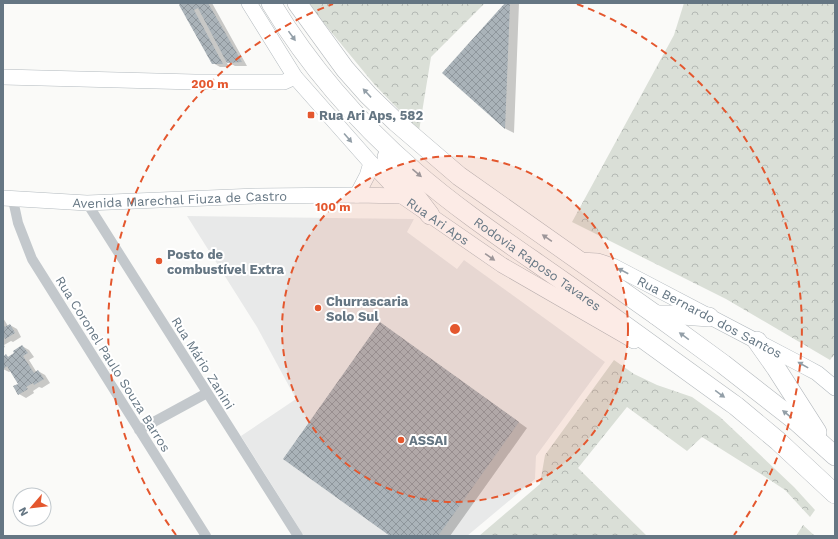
<svg xmlns="http://www.w3.org/2000/svg" width="838" height="539" font-family="'Work Sans',sans-serif">
  <defs>
    <pattern id="forest-crowns" width="20" height="18" patternUnits="userSpaceOnUse"><rect width="20" height="18" fill="#dadfd7"/><path d="M2 6a3 3 0 1 1 6 0M12 15a3 3 0 1 1 6 0" fill="none" stroke="#b4b9b4"/></pattern>
    <pattern id="building-cross-hatch" width="8" height="8" patternUnits="userSpaceOnUse"><rect width="8" height="8" fill="#aab3b9"/><path d="M0 0l8 8M0 8l8-8" fill="none" stroke="#8e969c"/></pattern>
  </defs>
  <rect width="100%" height="100%" fill="#fafaf8"/>
  <path fill="#e8e9e9" d="M 187,216 L 414,219 L 407,232 L 457,269 L 464,260 L 605,362 L 536,456 L 535,479 L 467,536 L 304,536 L 241,436 L 296,399 L 257,327 Z"/>
  <path fill="url(#forest-crowns)" d="M 309,3 L 485,3 L 431,57 L 419,131 L 374,84 L 313,10 Z
    M 684,3 L 835,3 L 835,354 L 830,360 L 726,299 L 572,222 L 674,35 Z
    M 614,360 L 634,374 L 657,385 L 692,397 L 720,417 L 794,487 L 815,510 L 810,517 L 785,490 L 767,478 L 702,437 L 687,451 L 627,407 L 578,468 L 647,536 L 479,536 L 540,484 L 545,455 Z
    M 803,525 L 815,536 L 796,536 Z"/>
  <path fill="#0003" d="M 184,3 L 212,3 L 247,66 L 235,66 L 226,61 L 229,67 L 220,67 L 213,63 Z
    M 506,3 L 519,3 L 514,133 L 506,129 L 444,73 Z
    M 3,318 L 8,326 L 10,325 L 17,329 L 21,337 L 13,342 L 11,341 L 4,345 L 5,347 L 3,348 Z
    M 380,323 L 527,428 L 450,536 L 391,536 Z
    M 22,346 L 29,350 L 34,357 L 29,360 L 37,373 L 38,371 L 45,375 L 50,383 L 42,388 L 39,387 L 33,391 L 34,393 L 26,398 L 19,394 L 19,384 L 11,371 L 9,372 L 3,369 L 3,358 L 6,356 L 9,357 Z"/>
  <path fill="url(#building-cross-hatch)" d="M 181,3 L 208,3 L 242,62 L 227,63 L 198,8 L 194,10 L 223,64 L 212,64 L 179,5 Z
    M 505,3 L 510,3 L 505,129 L 442,73 Z
    M 380,322 L 519,422 L 438,536 L 390,536 L 283,459 Z
    M 3,324 L 5,327 L 10,324 L 15,333 L 5,339 L 4,337 L 3,338 Z
    M 22,345 L 28,353 L 23,356 L 34,373 L 38,370 L 44,379 L 34,385 L 33,383 L 26,387 L 28,389 L 18,395 L 13,386 L 18,384 L 7,366 L 3,369 L 3,357 L 6,354 L 8,357 L 14,353 L 13,351 Z"/>
  <g fill="none" stroke-linecap="round" stroke-linejoin="round">
    <g stroke="#b3babf" stroke-width="16">
      <g id="secondary">
        <path id="s1" d="M 249,3 L 295,77 L 371,163 L 402,196 L 502,265 L 634,341"/>
        <path d="M 3,77 L 195,82 L 284,82 L 295,77"/>
        <path d="M 357,195 L 367,176 L 371,163"/>
        <path id="s2" d="M 3,198 L 87,203 L 257,196 L 357,195 L 402,196"/>
        <path id="s3" d="M 579,260 L 598,261 L 613,266 L 802,365 L 817,373 L 835,388"/>
      </g>
    </g>
    <g stroke="#b4b9bd" stroke-width="20">
      <g id="highway">
        <path id="s4" d="M 271,3 C 309,66 359,123 414,171 C 461,212 513,246 564,282 C 622,323 679,365 736,406 L 778,441 L 835,494"/>
        <path d="M 297,3 L 345,69 L 368,95 L 396,122 L 459,176 L 656,315 L 723,364 L 796,421 L 835,456"/>
        <path d="M 387,157 L 399,174 L 430,215"/>
        <path d="M 656,315 L 682,315 L 709,317"/>
        <path d="M 757,341 L 776,368 L 817,432"/>
      </g>
    </g>
    <path stroke="#c3c8cc" stroke-width="10" d="M 13,200 L 18,223 L 32,259 L 206,536
      M 87,203 L 298,536
      M 139,430 L 207,393"/>
    <use href="#secondary" stroke="#fff" stroke-width="15"/>
    <use href="#highway" stroke="#fff" stroke-width="19"/>
  </g>
  <defs><path id="oneway-solid" d="M-6-.8H1V-3.2L6.5 0L1 3.2V.8H-6Z"/></defs>
  <g fill="#939fa8">
    <use href="#oneway-solid" transform="translate(292 36) rotate(54)"/>
    <use href="#oneway-solid" transform="translate(367 93) rotate(-133)"/>
    <use href="#oneway-solid" transform="translate(348 138) rotate(49)"/>
    <use href="#oneway-solid" transform="translate(417 173) rotate(40)"/>
    <use href="#oneway-solid" transform="translate(547 238) rotate(-145)"/>
    <use href="#oneway-solid" transform="translate(490 257) rotate(35)"/>
    <use href="#oneway-solid" transform="translate(623 271) rotate(-152)"/>
    <use href="#oneway-solid" transform="translate(684 336) rotate(-144)"/>
    <use href="#oneway-solid" transform="translate(803 365) rotate(-151)"/>
    <use href="#oneway-solid" transform="translate(720 394) rotate(36)"/>
    <use href="#oneway-solid" transform="translate(787 414) rotate(-141)"/>
  </g>
  <circle cx="455" cy="329" r="173" fill="#e4572e" fill-opacity=".12"/>
  <g fill="none" stroke="#e4572e" stroke-width="2" stroke-dasharray="7 5">
    <circle cx="455" cy="329" r="173"/>
    <path d="M176 535A347 347 0 0 1 333 4M577 4A347 347 0 0 1 734 535"/>
  </g>
  <g fill="#e4572e" stroke="#fff" stroke-width="1.5">
    <rect x="307" y="111" width="8" height="8" rx="2"/>
    <circle cx="159" cy="261" r="4"/>
    <circle cx="318" cy="308" r="4"/>
    <circle cx="401" cy="440" r="4"/>
  </g>
  <g text-anchor="middle" dominant-baseline="central" stroke-width="4" stroke-linejoin="round" paint-order="stroke">
    <g font-size="13" font-weight="bold" fill="#657683" stroke="#fff" text-anchor="start">
      <text x="319" y="115">Rua Ari Aps, 582</text>
      <text x="167" y="254">Posto de<tspan x="167" dy="15">combustível Extra</tspan></text>
      <text x="326" y="301">Churrascaria<tspan x="326" dy="15">Solo Sul</tspan></text>
      <text x="409" y="440">ASSAI</text>
    </g>
    <g font-size="13" fill="#657683" stroke="#fff">
      <text stroke="none"><textPath href="#s2" startOffset="177">Avenida Marechal Fiuza de Castro</textPath></text>
      <text stroke="none"><textPath href="#s1" startOffset="291">Rua Ari Aps</textPath></text>
      <text stroke="none"><textPath href="#s4" startOffset="376">Rodovia Raposo Tavares</textPath></text>
      <text stroke="none"><textPath href="#s3" startOffset="144">Rua Bernardo dos Santos</textPath></text>
      <text transform="translate(203 363) rotate(58)">Rua Mário Zanini</text>
      <text transform="translate(113 364) rotate(58)">Rua Coronel Paulo Souza Barros</text>
    </g>
  </g>
  <circle cx="455" cy="329" r="6" fill="#e4572e" stroke="#fff" stroke-width="2"/>
  <g font-size="12" text-anchor="middle" font-weight="bold" fill="#e4572e" stroke="#fff" stroke-width="4" stroke-linejoin="round" paint-order="stroke">
    <text x="210" y="88">200 m</text>
    <text x="333" y="211">100 m</text>
  </g>
  <rect width="838" height="539" fill="none" stroke="#657683" stroke-width="8"/>
  <g transform="translate(32 507) rotate(242)"><circle r="19" fill="#ffffff" stroke="#c1c8cd"/>
  <path d="M0-3L7 15L0 10L-7 15Z" fill="#e4572e"/>
  <text y="-6" font-size="11" font-weight="bold" text-anchor="middle" fill="#657683">N</text>
  </g>
</svg>
